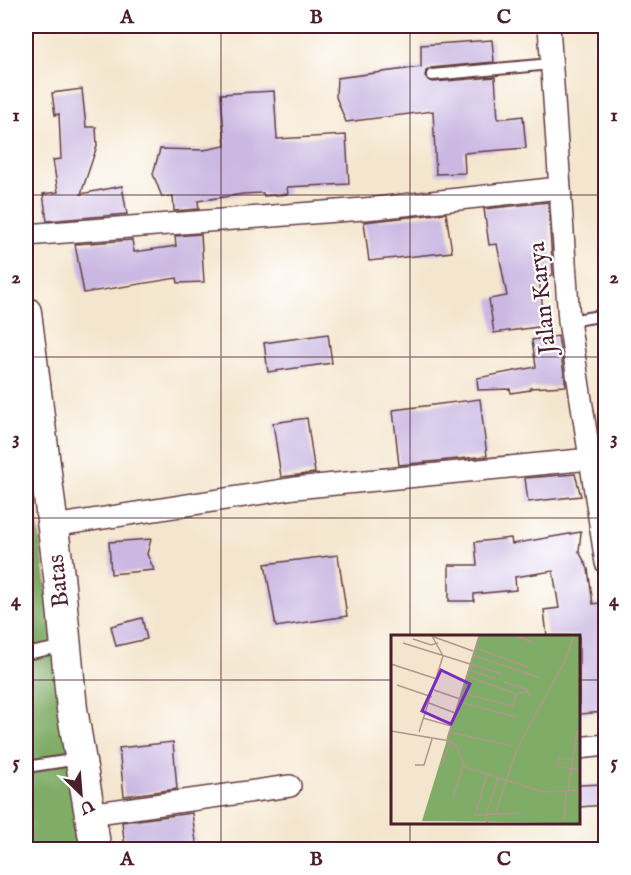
<svg xmlns="http://www.w3.org/2000/svg" width="631" height="875" font-family="'IM FELL English',serif">
  <rect width="100%" height="100%" fill="#fff"/>
  <filter id="ink" filterUnits="userSpaceOnUse"><feTurbulence type="fractalNoise" baseFrequency=".0167" numOctaves="2"/><feDisplacementMap in="SourceGraphic" scale="12" xChannelSelector="R" yChannelSelector="G"/><feConvolveMatrix kernelMatrix="1 2 1 2 8 2 1 2 1" color-interpolation-filters="sRGB"/></filter>
  <filter id="wash" filterUnits="userSpaceOnUse"><feTurbulence type="fractalNoise" baseFrequency=".008" numOctaves="4" result="noise"/><feDisplacementMap in="SourceGraphic" scale="24" xChannelSelector="R" yChannelSelector="G"/><feGaussianBlur stdDeviation="1.35" result="paint"/><feColorMatrix in="noise" values="0 0 0 0 0 0 0 0 0 0 0 0 0 0 0 0 0 1.4 0 .05"/><feComposite in="paint" operator="in"/></filter>
  <g filter="url(#wash)">
    <rect width="100%" height="100%" fill="#f4e6ce"/>
    <path fill="#7fac66" stroke="#646648" stroke-width="1.5" d="M 26,443 L 83,849 L 26,849 Z"/>
    <g id="blocks">
      <path fill="#cab7e2" d="M 492,40 L 494,62 L 431,68 L 426,71 L 425,76 L 433,82 L 495,77 L 498,119 L 523,116 L 526,148 L 464,153 L 465,173 L 436,174 L 433,111 L 346,122 L 336,97 L 337,78 L 421,67 L 421,45 Z
        M 82,89 L 86,127 L 96,127 L 97,146 L 81,194 L 122,186 L 127,214 L 47,221 L 43,194 L 58,192 L 53,160 L 61,159 L 59,114 L 55,115 L 52,93 Z
        M 274,91 L 277,139 L 346,135 L 349,184 L 287,187 L 288,194 L 264,196 L 263,193 L 243,194 L 198,201 L 199,209 L 174,211 L 173,196 L 162,197 L 153,174 L 160,149 L 204,150 L 225,146 L 221,94 Z
        M 548,202 L 553,275 L 539,278 L 545,326 L 494,333 L 489,299 L 507,296 L 497,244 L 489,245 L 484,209 Z
        M 446,213 L 452,252 L 369,261 L 364,222 Z
        M 201,234 L 204,282 L 178,283 L 177,278 L 84,293 L 75,244 L 132,240 L 134,252 L 176,246 L 175,236 Z
        M 328,334 L 332,363 L 268,372 L 264,343 Z
        M 558,336 L 566,386 L 530,388 L 530,390 L 511,393 L 510,389 L 478,390 L 477,378 L 536,367 L 532,340 Z
        M 480,399 L 487,456 L 399,465 L 393,410 Z
        M 307,418 L 315,473 L 281,477 L 273,423 Z
        M 575,474 L 581,496 L 528,502 L 525,478 Z
        M 581,532 L 579,551 L 588,569 L 593,604 L 606,602 L 606,712 L 579,714 L 579,636 L 547,636 L 544,610 L 559,608 L 553,571 L 515,577 L 516,590 L 474,594 L 474,601 L 449,601 L 449,565 L 477,565 L 475,542 L 511,538 L 512,544 Z
        M 151,539 L 147,554 L 154,570 L 111,574 L 109,542 Z
        M 338,555 L 347,616 L 276,627 L 265,564 Z
        M 142,618 L 147,639 L 116,646 L 111,626 Z
        M 173,742 L 177,789 L 124,796 L 119,748 Z
        M 604,784 L 605,805 L 579,807 L 579,785 Z
        M 192,813 L 197,849 L 125,849 L 122,822 Z"/>
    </g>
  </g>
  <g filter="url(#ink)">
    <use href="#blocks" fill-opacity="0" stroke="#643d43" stroke-width="1.5"/>
    <g fill="none" stroke-linecap="round" stroke-linejoin="round">
      <g stroke="#643d43" stroke-width="14">
        <path id="lane" d="M 432,75 L 551,64
          M 569,321 L 606,315
          M 26,654 L 65,646
          M 26,767 L 79,759"/>
      </g>
      <g stroke="#643d43" stroke-width="24">
        <path id="street" d="M 549,26 L 569,321 L 606,563
          M 26,235 L 376,208 L 559,188
          M 53,526 L 295,488 L 590,459
          M 578,748 L 606,745
          M 90,814 L 290,786"/>
      </g>
      <g stroke="#643d43" stroke-width="33">
        <path id="secondary" d="M 26,312 L 59,576 L 72,709 L 96,850"/>
      </g>
      <use href="#lane" stroke="#fff" stroke-width="10"/>
      <use href="#street" stroke="#fff" stroke-width="21"/>
      <use href="#secondary" stroke="#fff" stroke-width="30"/>
    </g>
  </g>
  <path fill="none" stroke="#4a1f2b" stroke-width="1.5" stroke-opacity="0.55" d="M 221,26 L 221,850M 410,26 L 410,636M 26,195 L 606,195M 26,357 L 606,357M 26,518 L 606,518M 26,680 L 392,680M 578,680 L 606,680M 410,822 L 410,850"/>
  <g text-anchor="middle" dominant-baseline="central" stroke-width="4.5" stroke-linejoin="round" paint-order="stroke">
    <g font-size="24" fill="#4a1f2b" stroke="#fff">
      <text transform="translate(543 298) rotate(-96)">Jalan Karya</text>
      <text transform="translate(59 581) rotate(-96)">Batas</text>
    </g>
  </g>
  <g transform="translate(391 635)">
    <rect width="189" height="189" fill="#f4e6ce"/>
    <path d="M 88,1 L 189,1 L 189,188 L 31,186 Z" fill="#7fac66"/>
    <path fill="none" stroke="#b0968d" stroke-width="1.5" d="M 123,1 L 141,7 L 128,1M 43,2 L 82,16M 22,4 L 40,10 L 47,8M 12,8 L 111,39M 84,13 L 137,32M 82,20 L 149,43M 0,29 L 46,44M 78,35 L 105,44M 76,41 L 125,59 L 136,57M 113,47 L 135,54 L 141,63M 6,50 L 41,62M 43,55 L 69,64M 71,58 L 122,71 L 125,59M 68,67 L 126,82M 38,68 L 64,78M 32,83 L 60,91M 0,96 L 59,106 L 66,112 L 74,132 L 152,157 L 189,155M 28,97 L 52,21 L 41,1M 58,97 L 121,111M 56,104 L 88,1M 182,125 L 168,123 L 166,131 L 189,135M 24,130 L 33,130 L 41,104M 51,131 L 59,107M 96,140 L 84,180 L 131,178M 115,145 L 128,110 L 174,26 L 183,1M 177,155 L 186,96 L 189,96M 62,163 L 72,130M 105,177 L 115,146M 96,188 L 95,180 L 107,143M 173,188 L 175,156"/>
    <path fill="#7b2cbf" fill-opacity="0.15" stroke="#7b2cbf" stroke-width="3" d="M 50,35 L 79,49 L 60,89 L 31,76 Z"/>
    <rect width="189" height="189" fill="none" stroke="#4a1f2b" stroke-width="3"/>
  </g>
  <rect width="631" height="875" fill="none" stroke="#fff" stroke-width="66"/>
  <g transform="translate(81 794) rotate(155)" stroke="#ffffff" stroke-width="4.5" paint-order="stroke">
  <path d="M0-4.5L10 22L0 15L-10 22Z" fill="#4a1f2b"/>
  <text y="-9" font-size="16" font-weight="bold" text-anchor="middle" fill="#4a1f2b">U</text>
  </g>
  <rect x="33" y="33" width="565" height="809" fill="none" stroke="#4a1f2b" stroke-width="2"/>
  <g font-size="20" text-anchor="middle" font-weight="bold" fill="#4a1f2b">
    <text x="127" y="23">A</text>
    <text x="316" y="23">B</text>
    <text x="504" y="23">C</text>
    <text x="16" y="121">1</text>
    <text x="614" y="121">1</text>
    <text x="16" y="283">2</text>
    <text x="614" y="283">2</text>
    <text x="16" y="444">3</text>
    <text x="614" y="444">3</text>
    <text x="16" y="606">4</text>
    <text x="614" y="606">4</text>
    <text x="16" y="768">5</text>
    <text x="614" y="768">5</text>
    <text x="127" y="865">A</text>
    <text x="316" y="865">B</text>
    <text x="504" y="865">C</text>
  </g>
</svg>
